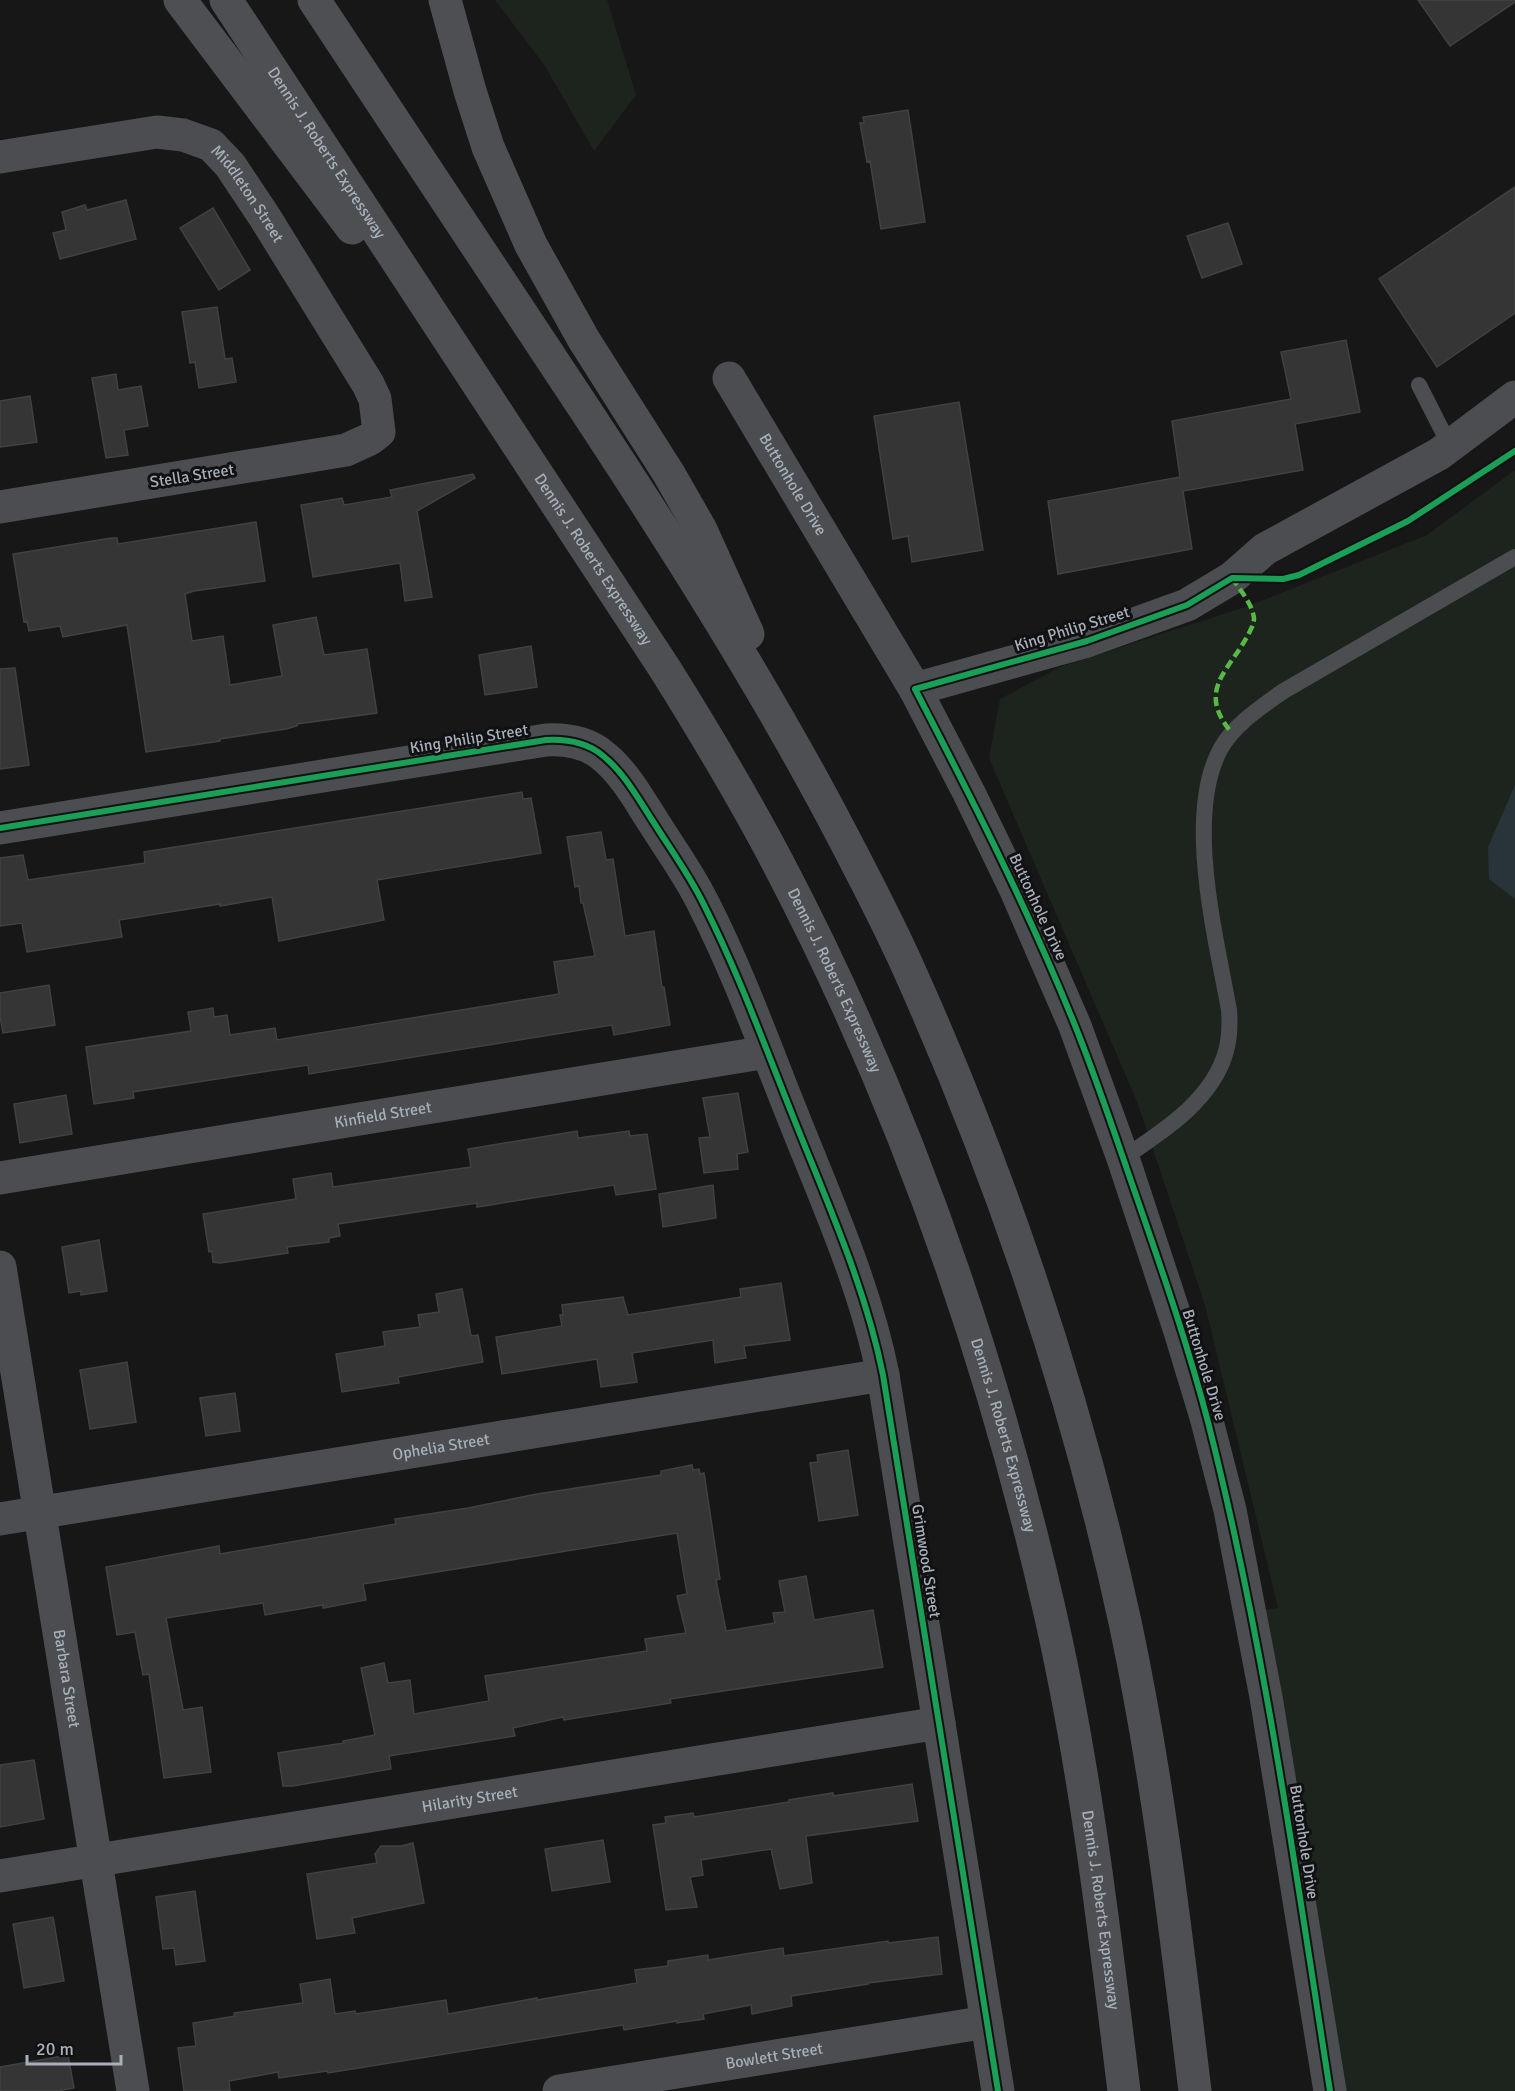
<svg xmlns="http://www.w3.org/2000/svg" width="1515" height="2091" font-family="Signika,sans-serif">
  <rect width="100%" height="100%" fill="#171717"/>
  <path fill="#1d241d" d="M 495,0 L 607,0 L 636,95 L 594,151 L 545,66 Z
    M 1515,470 L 1515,2091 L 1319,2091 L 1264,1610 L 1278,1608 L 1205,1305 L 1138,1104 L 989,758 L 1000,699 L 1060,667 L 1251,605 L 1427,535 Z"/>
  <path fill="#29343a" d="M 1515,785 L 1515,899 L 1489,879 L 1488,847 Z"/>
  <path fill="#353536" stroke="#3f4143" stroke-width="1.5" d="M 1418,0 L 1515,0 L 1515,2 L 1450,46 Z
    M 908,110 L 925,222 L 881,229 L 870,161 L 867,162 L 860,123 L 864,123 L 863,117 Z
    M 1515,187 L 1515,313 L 1437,367 L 1379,279 Z
    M 126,200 L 136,239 L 60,259 L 53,233 L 66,230 L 62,212 L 85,205 L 87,210 Z
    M 213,208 L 250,270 L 219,290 L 180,228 Z
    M 1228,223 L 1242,264 L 1202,278 L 1187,236 Z
    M 217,307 L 225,359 L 232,358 L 236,382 L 199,388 L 195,362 L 190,363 L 182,312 Z
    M 1346,340 L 1360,412 L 1295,424 L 1303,470 L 1183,491 L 1192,549 L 1058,574 L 1048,501 L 1180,477 L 1172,421 L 1291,399 L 1281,352 Z
    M 116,374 L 118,390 L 141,386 L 148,426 L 124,430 L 128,455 L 106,458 L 92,378 Z
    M 30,396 L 37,442 L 0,447 L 0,401 Z
    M 959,402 L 983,550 L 912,562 L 908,536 L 893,539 L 874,416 Z
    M 473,474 L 475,478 L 417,511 L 432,597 L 405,601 L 400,563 L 313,577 L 301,505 L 342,498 L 344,505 L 392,497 L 390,490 Z
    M 256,522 L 265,581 L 194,591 L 185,594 L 192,641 L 223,636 L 230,685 L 282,676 L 273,625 L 316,617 L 324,655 L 367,649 L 377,713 L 297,724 L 297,726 L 286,729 L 220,739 L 220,741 L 146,752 L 127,625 L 63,637 L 60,626 L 29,631 L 27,621 L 24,622 L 13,554 L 111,538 L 117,538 L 118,544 Z
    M 531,646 L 537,687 L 485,695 L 479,655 Z
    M 15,668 L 29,765 L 0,769 L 0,669 Z
    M 522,792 L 523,799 L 531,798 L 541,853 L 377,880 L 384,920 L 279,941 L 272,897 L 220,906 L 220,904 L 119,920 L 122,937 L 27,952 L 22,923 L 0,926 L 0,858 L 23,855 L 28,880 L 145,863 L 144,852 Z
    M 601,832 L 606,860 L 613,859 L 625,936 L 654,931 L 662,987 L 664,987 L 670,1025 L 614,1035 L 612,1025 L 309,1074 L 308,1065 L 133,1092 L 134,1098 L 94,1104 L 86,1047 L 191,1031 L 188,1012 L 213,1008 L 214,1017 L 227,1015 L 230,1035 L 275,1028 L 277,1040 L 559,994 L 554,962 L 595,956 L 583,903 L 581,903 L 579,886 L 575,887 L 567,837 Z
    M 49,985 L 55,1025 L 3,1033 L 0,1017 L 0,993 Z
    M 738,1093 L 748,1152 L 737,1154 L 738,1169 L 704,1173 L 699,1138 L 710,1137 L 703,1098 Z
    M 66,1095 L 72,1134 L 20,1143 L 14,1104 Z
    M 577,1131 L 578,1138 L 629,1131 L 630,1136 L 647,1134 L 656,1189 L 616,1195 L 614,1185 L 477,1207 L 477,1203 L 338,1224 L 340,1236 L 329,1238 L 329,1242 L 287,1247 L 288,1253 L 220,1263 L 213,1262 L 212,1251 L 209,1252 L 203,1214 L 296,1199 L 293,1179 L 331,1173 L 333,1187 L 471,1167 L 468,1149 Z
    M 713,1185 L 716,1218 L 663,1227 L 659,1194 Z
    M 99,1240 L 107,1291 L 81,1295 L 81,1291 L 69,1293 L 62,1247 Z
    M 781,1283 L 790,1340 L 744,1346 L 746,1358 L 715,1363 L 713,1340 L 632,1353 L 637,1382 L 601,1387 L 597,1359 L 502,1374 L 496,1337 L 562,1326 L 560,1315 L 563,1315 L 562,1305 L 623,1297 L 628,1315 L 741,1297 L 740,1289 Z
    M 462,1289 L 471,1336 L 478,1335 L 483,1362 L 398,1377 L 399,1383 L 342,1392 L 336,1354 L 385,1346 L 383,1332 L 420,1327 L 418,1315 L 439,1312 L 436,1294 Z
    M 127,1362 L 136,1422 L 90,1429 L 80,1370 Z
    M 235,1393 L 240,1431 L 206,1436 L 200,1398 Z
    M 848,1450 L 858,1515 L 819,1521 L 810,1463 L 818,1462 L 817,1455 Z
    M 692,1465 L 693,1470 L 699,1469 L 700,1474 L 704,1473 L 720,1579 L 716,1580 L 726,1631 L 775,1623 L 773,1613 L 785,1612 L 779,1581 L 806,1576 L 814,1620 L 873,1610 L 883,1667 L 670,1699 L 671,1703 L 564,1720 L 563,1717 L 513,1728 L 515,1736 L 389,1756 L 391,1769 L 293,1786 L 283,1786 L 278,1753 L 344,1743 L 343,1741 L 375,1735 L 361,1668 L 384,1663 L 388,1683 L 410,1680 L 414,1714 L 489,1701 L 485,1676 L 647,1651 L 645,1639 L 686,1633 L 677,1596 L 687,1594 L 677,1533 L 363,1584 L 366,1600 L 323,1608 L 323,1605 L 265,1615 L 263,1603 L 166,1618 L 183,1710 L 202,1707 L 211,1772 L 164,1778 L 149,1674 L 143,1675 L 135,1632 L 117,1635 L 106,1567 L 219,1546 L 220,1554 L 396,1524 L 395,1519 L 468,1508 L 537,1494 L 661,1475 L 661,1471 Z
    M 34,1760 L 44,1819 L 0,1827 L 0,1765 Z
    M 912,1784 L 918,1821 L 806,1836 L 812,1883 L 780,1889 L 771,1849 L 701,1860 L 703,1875 L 690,1877 L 697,1907 L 666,1910 L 653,1825 L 666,1823 L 665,1817 L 693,1813 L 694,1817 L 789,1802 L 789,1800 L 833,1793 L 833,1796 Z
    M 603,1840 L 610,1882 L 552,1891 L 545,1849 Z
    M 413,1843 L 424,1903 L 352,1918 L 355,1933 L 317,1939 L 307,1874 L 377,1863 L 375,1854 L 381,1846 L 401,1846 Z
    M 195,1891 L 205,1961 L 176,1965 L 174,1948 L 163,1949 L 156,1897 Z
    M 53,1917 L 64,1981 L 24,1988 L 13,1924 Z
    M 938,1937 L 942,1974 L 868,1983 L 868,1984 L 791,1996 L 792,2006 L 752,2014 L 751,2005 L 703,2014 L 704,2019 L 677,2023 L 677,2021 L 624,2030 L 623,2025 L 328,2073 L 327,2071 L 279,2078 L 278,2072 L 229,2081 L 230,2091 L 184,2091 L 178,2048 L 196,2046 L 193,2023 L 235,2016 L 234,2013 L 303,2003 L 300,1984 L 330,1979 L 335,2014 L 355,2011 L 356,2014 L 446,2000 L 448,2014 L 537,1998 L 537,2000 L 637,1983 L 635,1970 L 668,1966 L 668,1961 L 708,1955 L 708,1960 L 783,1948 L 784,1956 L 888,1941 L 888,1943 Z
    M 68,2055 L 74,2088 L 57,2091 L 0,2091 L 0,2067 Z"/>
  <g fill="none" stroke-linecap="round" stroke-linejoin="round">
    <path stroke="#4b4d50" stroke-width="16" d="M 1419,385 L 1450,446
      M 1123,1158 C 1162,1132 1213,1100 1226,1051 C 1230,1037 1230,1024 1229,1010 C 1216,937 1184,815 1221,748 C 1235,724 1260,708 1282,692 L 1515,557"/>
    <g stroke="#4b4d50" stroke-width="33">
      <path id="s1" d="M 0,157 L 157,132 L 183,135 L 211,145 L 230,165 L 264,216 L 368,384 L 375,399 L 379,432 L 370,439 L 346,450 L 0,507"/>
      <path id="s2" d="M 729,378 L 915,689 L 969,793 L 1015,888 L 1075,1026 L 1123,1158 L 1179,1328 L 1206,1417 L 1230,1510 L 1266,1697 L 1330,2091"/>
      <path d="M 915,689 L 1087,641 L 1187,605 L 1232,578 L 1265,549 L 1439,454 L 1515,397"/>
      <path d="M 0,828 L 546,740 C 566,739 586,742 602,755 C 624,772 639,800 654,823 C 671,850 690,876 704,905 C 738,972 764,1044 792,1114 C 826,1200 865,1285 883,1375 L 998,2091"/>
      <path id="s3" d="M 0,1178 L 767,1052"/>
      <path id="s4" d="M 0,1267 L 133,2091"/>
      <path id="s5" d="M 0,1519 L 883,1375"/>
      <path id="s6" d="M 0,1876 L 939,1723"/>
      <path id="s7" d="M 559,2091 L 987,2022"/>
    </g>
    <g stroke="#4e4f52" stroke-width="33">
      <path d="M 180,0 L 352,228"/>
      <path id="s8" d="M 226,0 L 665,669 C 705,733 744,798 779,865 C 901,1098 989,1348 1048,1604 C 1085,1764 1104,1928 1124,2091"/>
      <path d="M 314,0 C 403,135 492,270 582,405 C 669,537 754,670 829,810 C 856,861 883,912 907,965 C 1002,1176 1076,1396 1125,1622 C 1158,1777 1176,1934 1195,2091"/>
      <path d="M 445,0 L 470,91 L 488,147 L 531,245 L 584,340 L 669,474 L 701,530 L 748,634"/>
    </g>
    <path stroke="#58b947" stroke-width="4.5" stroke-dasharray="9 4.5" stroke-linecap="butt" d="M 1232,578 C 1240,590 1252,603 1254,618 C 1254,623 1252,627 1250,631 C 1232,669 1194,689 1232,733"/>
    <g stroke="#111113" stroke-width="10">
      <path id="cycleway" d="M 0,828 L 546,740 C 566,739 586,742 602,755 C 624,772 639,800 654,823 C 671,850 690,876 704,905 C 738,972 764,1044 792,1114 C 826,1200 865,1285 883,1375 L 998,2091
        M 1330,2091 C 1295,1867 1264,1642 1208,1422 C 1189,1349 1164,1276 1139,1204 C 1118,1144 1098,1082 1074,1023 C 1028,909 972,799 915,689 L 1087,641 L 1187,605 L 1232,578 L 1283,579 L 1299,575 L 1408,521 L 1515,451"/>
    </g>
    <use href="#cycleway" stroke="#1a9f57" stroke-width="6"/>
  </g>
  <g text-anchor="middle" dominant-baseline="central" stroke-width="6" stroke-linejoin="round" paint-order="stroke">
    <g font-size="16" fill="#a7afb9" stroke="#111113">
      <text stroke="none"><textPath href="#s8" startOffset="183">Dennis J. Roberts Expressway</textPath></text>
      <text stroke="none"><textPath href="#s1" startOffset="276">Middleton Street</textPath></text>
      <text transform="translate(192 476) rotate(-9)">Stella Street</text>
      <text stroke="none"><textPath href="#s2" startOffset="124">Buttonhole Drive</textPath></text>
      <text stroke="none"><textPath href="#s8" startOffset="669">Dennis J. Roberts Expressway</textPath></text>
      <text transform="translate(1072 629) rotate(-17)">King Philip Street</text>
      <text transform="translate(469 739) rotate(-9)">King Philip Street</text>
      <text transform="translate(1038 907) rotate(65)">Buttonhole Drive</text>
      <text stroke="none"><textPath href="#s8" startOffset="1155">Dennis J. Roberts Expressway</textPath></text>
      <text stroke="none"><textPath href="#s3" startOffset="388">Kinfield Street</textPath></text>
      <text transform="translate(1204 1365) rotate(73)">Buttonhole Drive</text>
      <text stroke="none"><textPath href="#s8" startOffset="1641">Dennis J. Roberts Expressway</textPath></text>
      <text stroke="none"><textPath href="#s5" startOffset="447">Ophelia Street</textPath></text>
      <text transform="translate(926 1561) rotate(81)">Grimwood Street</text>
      <text stroke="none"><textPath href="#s4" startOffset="417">Barbara Street</textPath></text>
      <text stroke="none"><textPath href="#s6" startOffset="476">Hilarity Street</textPath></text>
      <text transform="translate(1304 1842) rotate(81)">Buttonhole Drive</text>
      <text stroke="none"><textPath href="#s8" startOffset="2126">Dennis J. Roberts Expressway</textPath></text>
      <text stroke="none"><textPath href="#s7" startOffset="218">Bowlett Street</textPath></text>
    </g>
  </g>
  <path d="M27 2055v9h94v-9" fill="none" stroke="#a7afb9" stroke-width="3"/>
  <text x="36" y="2055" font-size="18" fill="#a7afb9" stroke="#111113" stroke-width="4.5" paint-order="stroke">20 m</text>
</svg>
